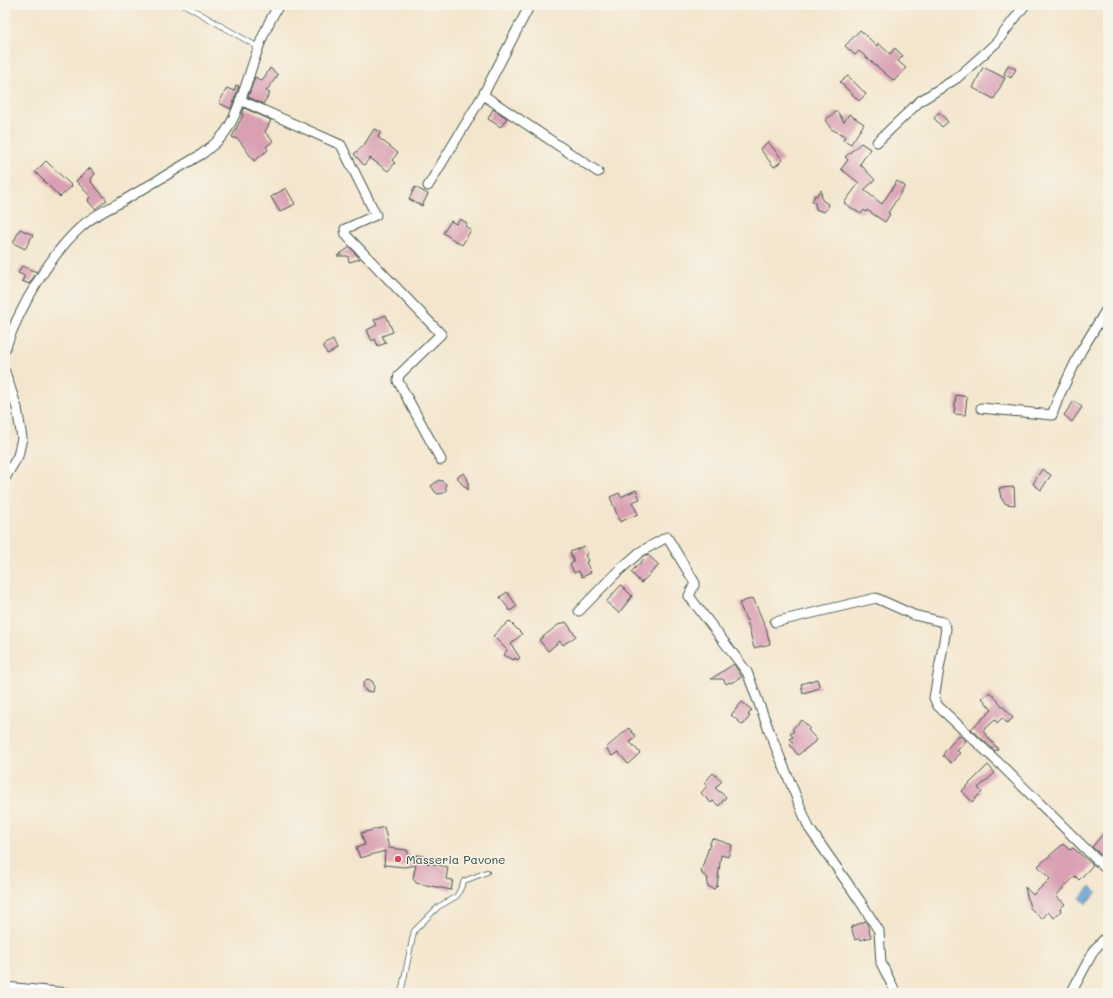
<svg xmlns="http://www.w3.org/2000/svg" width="1113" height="998" font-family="Mali,sans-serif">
  <rect width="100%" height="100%" fill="#f7f3e8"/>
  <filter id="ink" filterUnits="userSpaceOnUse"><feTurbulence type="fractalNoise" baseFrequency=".025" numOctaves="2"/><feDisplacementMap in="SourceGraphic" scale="8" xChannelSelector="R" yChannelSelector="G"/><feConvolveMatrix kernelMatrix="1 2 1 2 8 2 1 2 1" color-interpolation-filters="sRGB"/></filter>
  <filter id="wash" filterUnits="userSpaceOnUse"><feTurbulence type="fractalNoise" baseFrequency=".012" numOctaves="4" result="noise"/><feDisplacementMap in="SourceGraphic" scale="16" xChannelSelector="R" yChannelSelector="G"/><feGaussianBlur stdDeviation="0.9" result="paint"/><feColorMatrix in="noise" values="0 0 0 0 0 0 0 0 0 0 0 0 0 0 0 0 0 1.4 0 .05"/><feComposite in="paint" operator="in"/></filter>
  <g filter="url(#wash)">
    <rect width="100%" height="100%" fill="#f4e6ce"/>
    <path fill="#63a0d4" stroke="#416e84" d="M 1091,886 L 1097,892 L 1086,904 L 1080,898 Z"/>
    <g id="blocks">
      <path fill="#d9a0b3" d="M 860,30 L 877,46 L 878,43 L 890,54 L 895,48 L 903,56 L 898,61 L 906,68 L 894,81 L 859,51 L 855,55 L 845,46 Z
        M 1008,65 L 1016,69 L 1011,78 L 1004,74 Z
        M 983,67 L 1005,78 L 994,99 L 973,88 Z
        M 270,68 L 278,75 L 266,91 L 270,93 L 263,104 L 248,97 L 255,77 L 262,81 Z
        M 848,76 L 866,94 L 859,101 L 840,82 Z
        M 236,85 L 239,86 L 231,109 L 219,103 L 227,88 L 234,91 Z
        M 244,108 L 271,120 L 265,132 L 273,141 L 266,147 L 268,150 L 254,161 L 239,140 L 232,137 L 243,115 L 242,114 Z
        M 493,109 L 507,118 L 501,127 L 488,119 Z
        M 837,111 L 844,122 L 849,114 L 864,124 L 851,144 L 843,140 L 845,136 L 831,129 L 825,120 Z
        M 939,112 L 948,122 L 942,127 L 934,118 Z
        M 374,129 L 381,132 L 378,137 L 398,153 L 392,160 L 395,163 L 388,171 L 370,158 L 364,165 L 354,154 L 364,145 Z
        M 768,142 L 783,160 L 774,167 L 760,149 Z
        M 861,143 L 870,149 L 860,164 L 875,180 L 864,190 L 882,204 L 897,181 L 905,186 L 888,213 L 890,214 L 885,222 L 867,210 L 866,212 L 864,210 L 861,214 L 844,203 L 859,183 L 841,169 L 848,160 L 845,157 Z
        M 46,161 L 72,186 L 60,197 L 35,172 Z
        M 90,168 L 95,174 L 91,179 L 92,180 L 91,182 L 107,200 L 95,209 L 88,201 L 90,196 L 76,181 Z
        M 415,187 L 428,194 L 422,206 L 409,199 Z
        M 286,188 L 295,204 L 280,212 L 271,197 Z
        M 821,190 L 822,200 L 828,204 L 827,209 L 824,212 L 818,210 L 816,209 L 815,203 L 812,201 L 814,198 L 814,195 L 816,196 Z
        M 460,219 L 467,223 L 465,226 L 471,230 L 462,245 L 443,233 L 451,221 L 456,224 Z
        M 20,229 L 33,235 L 25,249 L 13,243 Z
        M 350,247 L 360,259 L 349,262 L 348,256 L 337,256 Z
        M 22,266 L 37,272 L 29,284 L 22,281 L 25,276 L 18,273 Z
        M 386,315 L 393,332 L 382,336 L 386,343 L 378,346 L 375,339 L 372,341 L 367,330 L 377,325 L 374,320 Z
        M 333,340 L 337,349 L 327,354 L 323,345 Z
        M 956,395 L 967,397 L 965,415 L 954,414 Z
        M 1074,401 L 1082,407 L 1072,422 L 1064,415 Z
        M 1042,469 L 1051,475 L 1041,490 L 1033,484 Z
        M 464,473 L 468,480 L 468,490 L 461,483 L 457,477 Z
        M 439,480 L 442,481 L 446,484 L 446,490 L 444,493 L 438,494 L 436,493 L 431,486 Z
        M 1014,487 L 1015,505 L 1006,504 L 1001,498 L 999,488 Z
        M 636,490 L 640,499 L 632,502 L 638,514 L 620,522 L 610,497 L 619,493 L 621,497 Z
        M 584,546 L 588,554 L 585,555 L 588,561 L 586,562 L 591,573 L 582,577 L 579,571 L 574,573 L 570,564 L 574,562 L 570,552 Z
        M 648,555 L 659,565 L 641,583 L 631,572 Z
        M 621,585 L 632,596 L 619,613 L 606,602 Z
        M 507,592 L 517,606 L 510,611 L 500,597 Z
        M 753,598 L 766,628 L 770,644 L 754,648 L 747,620 L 746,620 L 739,603 Z
        M 509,621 L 522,634 L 511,644 L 520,658 L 517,660 L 515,658 L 514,660 L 504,655 L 507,650 L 493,636 Z
        M 566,622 L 576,636 L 563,645 L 560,641 L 548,651 L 539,640 L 558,625 Z
        M 734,664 L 742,677 L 731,683 L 730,682 L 726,684 L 723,679 L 711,679 Z
        M 367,679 L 370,680 L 373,682 L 374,687 L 373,692 L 365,691 L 363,685 L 364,682 Z
        M 817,679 L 820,688 L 803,693 L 801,684 Z
        M 990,692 L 1013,718 L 1007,723 L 1002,718 L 997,723 L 995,720 L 983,731 L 998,749 L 995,751 L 971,729 L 992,710 L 982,698 Z
        M 742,702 L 752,710 L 748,715 L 750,716 L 743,725 L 731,715 Z
        M 802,720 L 810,728 L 808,730 L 817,740 L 798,755 L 790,745 L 793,742 L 790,739 L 793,737 L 790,734 L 794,731 L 792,729 Z
        M 629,728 L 636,737 L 630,742 L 640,753 L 628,764 L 618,752 L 612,756 L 606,748 Z
        M 959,735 L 966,741 L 957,751 L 960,753 L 951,763 L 943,756 L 945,751 Z
        M 988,765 L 995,773 L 978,788 L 982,792 L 972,802 L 962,791 Z
        M 713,773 L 722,781 L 715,788 L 726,797 L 719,806 L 713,801 L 711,803 L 701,793 L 707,786 L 704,783 Z
        M 384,827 L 389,848 L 407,850 L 409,858 L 418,855 L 438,860 L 426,863 L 448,867 L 446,879 L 453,880 L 451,890 L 416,883 L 413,878 L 416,865 L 404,867 L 384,865 L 385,851 L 360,858 L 356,847 L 365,845 L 361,833 Z
        M 1108,828 L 1108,861 L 1092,847 Z
        M 712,838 L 732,845 L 728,857 L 721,855 L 717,886 L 714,889 L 707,886 L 708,878 L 702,874 L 701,871 Z
        M 1063,844 L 1070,850 L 1073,848 L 1093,865 L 1079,880 L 1075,876 L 1056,896 L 1065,904 L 1060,909 L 1061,911 L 1054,918 L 1048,912 L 1042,919 L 1030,908 L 1025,887 L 1033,895 L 1050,879 L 1038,866 Z
        M 866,921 L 871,937 L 860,940 L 860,938 L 855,940 L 851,927 Z"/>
    </g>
  </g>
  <g filter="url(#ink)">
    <use href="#blocks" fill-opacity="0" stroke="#3f564b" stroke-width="1"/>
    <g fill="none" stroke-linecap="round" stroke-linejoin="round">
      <g stroke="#3f564b" stroke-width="6">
        <path id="lane" d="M 185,5 L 258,47
          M 401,993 L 414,931 L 438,907 L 457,896 L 464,881 L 487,872"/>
      </g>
      <g stroke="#3f564b" stroke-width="11">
        <path id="street" d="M 483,95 L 598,172
          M 240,100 L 341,145 L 376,215 L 345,229 L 346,235 L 441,334 L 399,375 L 398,381 L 441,460
          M 877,142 L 920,101 L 957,78 L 996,43 L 1025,5
          M 428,186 L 483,95 L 530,5
          M 5,349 C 19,309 50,254 82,226 C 93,216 108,209 121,202 C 148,186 175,170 202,154 C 209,148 217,143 223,135 C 234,122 240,101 246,85 C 255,57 263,30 279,5
          M 5,372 L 17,408 L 22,438 L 18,456 L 5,478
          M 981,408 L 1052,415 L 1059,396 L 1081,351 L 1108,307
          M 579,611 L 615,574 L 640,552 L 667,537 L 695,583 L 689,596 L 747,672 L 770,733 L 809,828 L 860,901 L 879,931 L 881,963 L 896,993
          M 775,622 L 876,598 L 914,615 L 943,622 L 946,629 L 934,698 L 938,706 L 1001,765 L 1108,871
          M 5,987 L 68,993
          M 1071,993 L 1094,950 L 1108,935"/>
      </g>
      <use href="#lane" stroke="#fff" stroke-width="4.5"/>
      <use href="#street" stroke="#fff" stroke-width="9"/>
    </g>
  </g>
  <circle fill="#d1495b" stroke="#f7f3e8" stroke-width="1.5" cx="398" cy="859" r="4"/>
  <g text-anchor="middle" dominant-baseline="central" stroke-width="3" stroke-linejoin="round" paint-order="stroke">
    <g font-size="12" fill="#1f3d34" stroke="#f7f3e8" text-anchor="start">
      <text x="406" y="859">Masseria Pavone</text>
    </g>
  </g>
  <rect width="1113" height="998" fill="none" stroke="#f7f3e8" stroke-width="20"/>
</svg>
